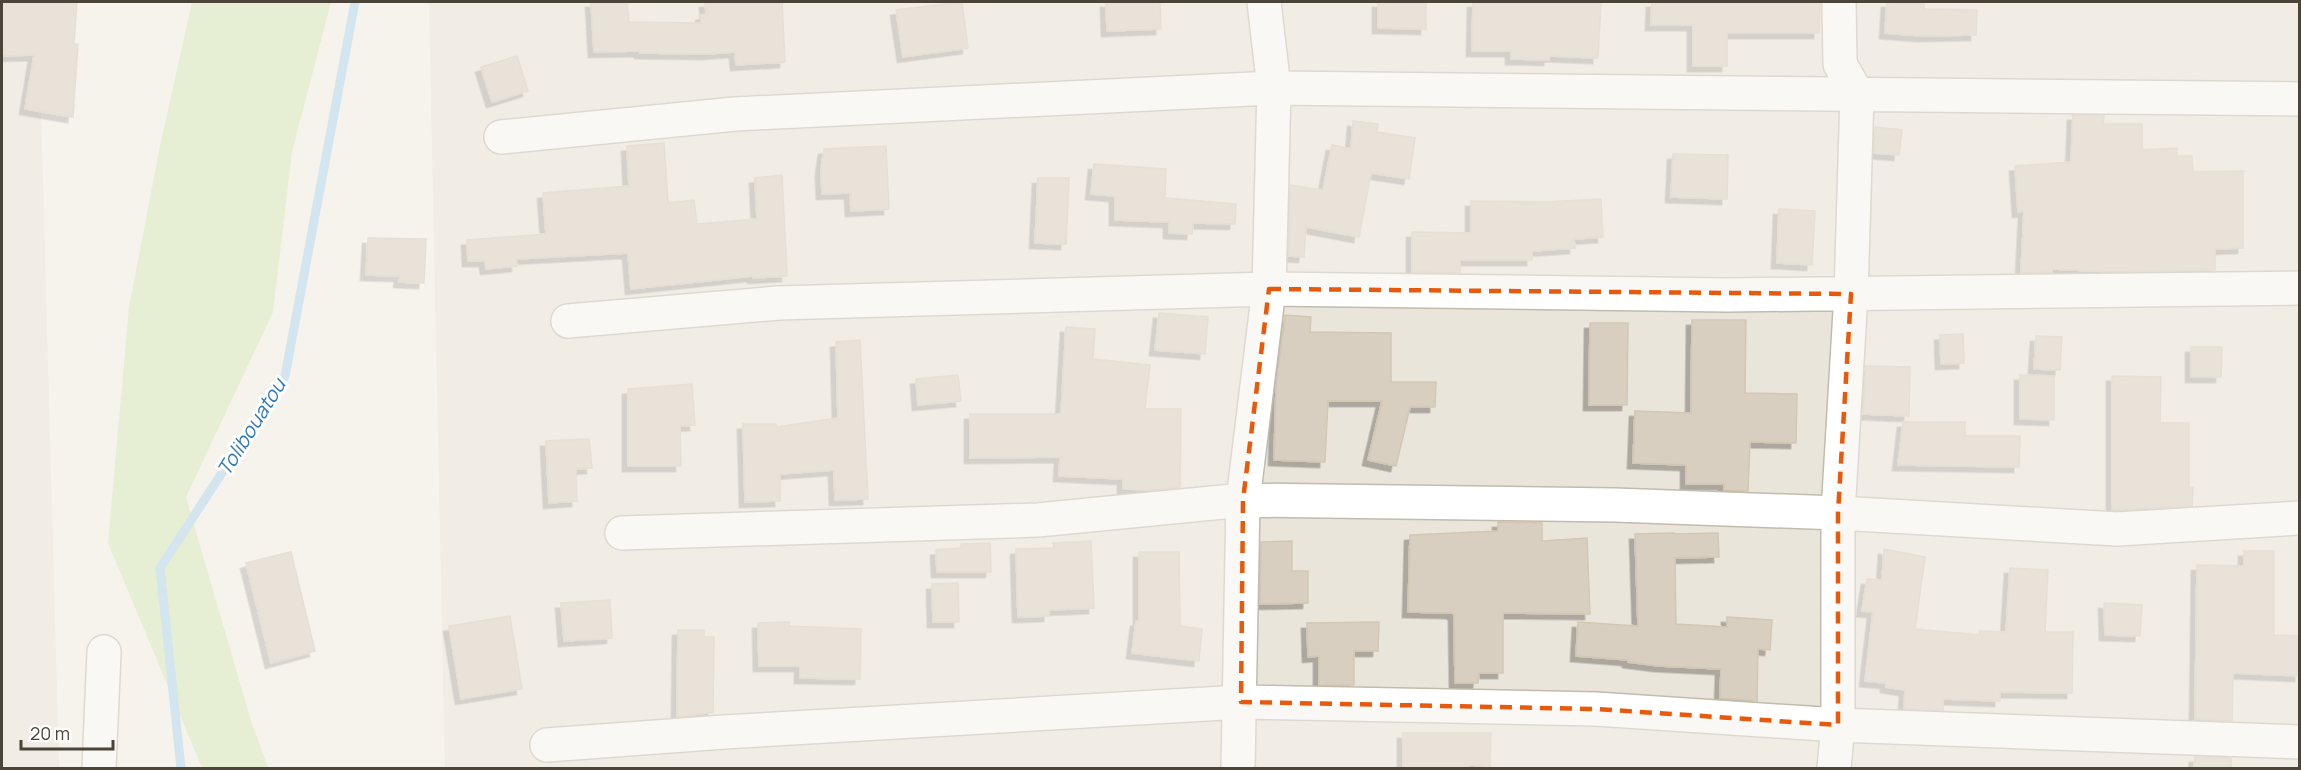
<svg xmlns="http://www.w3.org/2000/svg" width="2301" height="770" font-family="Manrope,sans-serif">
  <defs>
    <filter id="shadow"><feDropShadow dx="-5.5" dy="5.5" stdDeviation="0" flood-color="#0004"/></filter>
  </defs>
  <rect width="100%" height="100%" fill="#f6f3ec"/>
  <path fill="#eae5da" d="M 2,2 L 38,2 L 59,768 L 2,768 Z
    M 429,2 L 2299,2 L 2299,768 L 445,768 Z"/>
  <path fill="#d2eab5" d="M 192,2 L 331,2 L 292,152 L 273,312 L 186,497 L 251,721 L 268,768 L 202,768 L 108,543 L 129,307 L 161,141 Z"/>
  <g fill="none" stroke-linecap="round" stroke-linejoin="round">
    <path stroke="#a9d4f2" stroke-width="9" d="M 181,768 L 160,568 L 285,376 L 355,2"/>
  </g>
  <path fill="#d8cfc1" stroke="#d3c7b4" stroke-width="1.5" filter="url(#shadow)" d="M 2,2 L 77,2 L 74,44 L 78,44 L 73,117 L 25,109 L 34,55 L 2,56 Z
    M 591,2 L 627,2 L 629,22 L 701,23 L 701,15 L 706,14 L 705,2 L 782,2 L 785,62 L 736,65 L 735,52 L 707,54 L 640,53 L 640,51 L 594,52 Z
    M 962,2 L 968,48 L 903,57 L 896,10 Z
    M 1106,2 L 1160,2 L 1161,29 L 1107,31 Z
    M 1378,2 L 1426,2 L 1426,29 L 1378,28 Z
    M 1473,2 L 1601,2 L 1598,58 L 1549,56 L 1549,60 L 1511,59 L 1511,51 L 1472,51 Z
    M 1652,2 L 1820,2 L 1819,33 L 1727,33 L 1727,66 L 1693,66 L 1693,25 L 1651,25 Z
    M 1887,2 L 1924,4 L 1924,9 L 1977,10 L 1976,35 L 1922,36 L 1885,33 Z
    M 517,56 L 528,91 L 492,102 L 481,67 Z
    M 2073,115 L 2104,116 L 2103,124 L 2142,124 L 2142,150 L 2177,148 L 2177,156 L 2192,156 L 2193,172 L 2243,171 L 2243,248 L 2215,249 L 2215,270 L 2113,272 L 2052,269 L 2052,272 L 2021,273 L 2024,211 L 2018,212 L 2015,166 L 2071,162 Z
    M 1353,121 L 1378,124 L 1377,132 L 1415,138 L 1409,179 L 1371,173 L 1359,237 L 1306,227 L 1304,257 L 1289,256 L 1290,185 L 1323,190 L 1332,145 L 1351,149 Z
    M 1875,127 L 1902,130 L 1899,155 L 1874,153 Z
    M 664,143 L 668,203 L 694,200 L 697,224 L 757,219 L 755,178 L 782,175 L 787,276 L 753,278 L 753,276 L 631,289 L 628,253 L 516,259 L 517,266 L 486,269 L 485,261 L 468,261 L 467,240 L 546,234 L 543,193 L 629,186 L 627,146 Z
    M 886,146 L 889,209 L 851,211 L 850,193 L 822,194 L 821,169 L 824,149 Z
    M 1673,154 L 1728,155 L 1727,199 L 1671,197 Z
    M 1094,164 L 1166,169 L 1165,198 L 1236,204 L 1235,224 L 1193,223 L 1192,234 L 1169,233 L 1169,222 L 1115,220 L 1115,196 L 1091,194 Z
    M 1038,178 L 1069,178 L 1066,244 L 1035,243 Z
    M 1601,199 L 1603,237 L 1574,239 L 1575,248 L 1532,251 L 1532,260 L 1460,260 L 1460,273 L 1412,272 L 1412,232 L 1471,233 L 1471,201 L 1546,202 Z
    M 1779,209 L 1815,211 L 1812,265 L 1777,263 Z
    M 368,238 L 426,239 L 424,283 L 399,282 L 400,276 L 366,275 Z
    M 1159,313 L 1208,317 L 1205,354 L 1155,350 Z
    M 1285,315 L 1311,317 L 1310,332 L 1391,333 L 1391,382 L 1436,382 L 1435,407 L 1410,407 L 1396,466 L 1368,460 L 1382,401 L 1328,401 L 1325,462 L 1274,460 L 1276,388 Z
    M 1692,320 L 1746,320 L 1745,393 L 1797,394 L 1796,443 L 1750,442 L 1748,491 L 1724,490 L 1724,484 L 1686,484 L 1686,465 L 1633,463 L 1635,411 L 1691,413 Z
    M 1590,323 L 1628,323 L 1627,405 L 1589,405 Z
    M 1066,327 L 1095,329 L 1093,359 L 1150,365 L 1145,409 L 1181,409 L 1180,487 L 1155,490 L 1123,489 L 1123,479 L 1059,476 L 1060,457 L 970,458 L 970,414 L 1061,414 Z
    M 1963,334 L 1964,363 L 1941,364 L 1940,335 Z
    M 2036,336 L 2062,337 L 2060,370 L 2034,369 Z
    M 860,340 L 868,499 L 835,500 L 834,470 L 780,474 L 780,501 L 745,502 L 743,424 L 776,424 L 776,427 L 838,418 L 836,342 Z
    M 2191,347 L 2222,347 L 2221,377 L 2191,377 Z
    M 1866,366 L 1910,367 L 1909,416 L 1863,414 Z
    M 958,375 L 961,401 L 918,405 L 916,379 Z
    M 2020,375 L 2054,376 L 2054,420 L 2020,419 Z
    M 2112,376 L 2161,377 L 2160,423 L 2189,423 L 2189,488 L 2193,488 L 2192,506 L 2112,510 Z
    M 692,384 L 695,425 L 680,426 L 681,466 L 628,466 L 628,389 Z
    M 1903,422 L 1965,422 L 1965,436 L 2020,436 L 2019,467 L 1898,465 Z
    M 589,439 L 592,468 L 576,469 L 577,501 L 549,503 L 546,441 Z
    M 1498,522 L 1542,523 L 1542,541 L 1587,538 L 1590,614 L 1503,613 L 1503,673 L 1479,673 L 1478,683 L 1455,683 L 1454,615 L 1452,613 L 1408,612 L 1410,535 L 1498,531 Z
    M 1674,533 L 1674,534 L 1718,533 L 1719,557 L 1675,558 L 1676,624 L 1727,627 L 1727,617 L 1772,620 L 1770,650 L 1758,649 L 1757,701 L 1720,698 L 1721,669 L 1659,666 L 1628,662 L 1628,660 L 1576,656 L 1578,622 L 1638,626 L 1635,534 Z
    M 1091,541 L 1094,608 L 1049,610 L 1049,616 L 1018,617 L 1016,549 L 1054,548 L 1053,543 Z
    M 1292,541 L 1292,571 L 1308,571 L 1308,603 L 1260,604 L 1261,542 Z
    M 990,543 L 991,572 L 937,572 L 936,550 L 961,548 L 961,544 Z
    M 1884,549 L 1925,557 L 1915,629 L 1980,635 L 1980,631 L 2006,632 L 2010,568 L 2048,570 L 2045,632 L 2073,632 L 2072,693 L 2000,692 L 2000,701 L 1943,699 L 1943,710 L 1904,709 L 1905,690 L 1886,687 L 1886,683 L 1865,681 L 1873,612 L 1862,611 L 1867,579 L 1882,580 Z
    M 2244,551 L 2274,551 L 2274,635 L 2300,636 L 2300,676 L 2233,673 L 2232,721 L 2195,719 L 2197,565 L 2244,566 Z
    M 291,552 L 315,651 L 271,663 L 246,563 Z
    M 1139,552 L 1179,552 L 1180,626 L 1202,629 L 1199,661 L 1132,653 L 1136,621 L 1139,621 Z
    M 958,583 L 959,622 L 933,622 L 932,584 Z
    M 610,600 L 612,638 L 564,641 L 561,603 Z
    M 2104,603 L 2142,605 L 2140,636 L 2105,635 Z
    M 510,616 L 522,689 L 461,699 L 449,626 Z
    M 789,622 L 789,626 L 861,629 L 860,679 L 800,678 L 800,666 L 759,666 L 758,623 Z
    M 1379,622 L 1378,651 L 1354,651 L 1354,685 L 1319,685 L 1319,656 L 1308,657 L 1307,623 Z
    M 678,630 L 704,630 L 704,637 L 714,637 L 713,712 L 677,717 Z
    M 1403,733 L 1491,733 L 1490,766 L 1468,765 L 1468,768 L 1403,768 Z
    M 2195,757 L 2231,758 L 2231,768 L 2194,768 Z"/>
  <g fill="none" stroke-linecap="round" stroke-linejoin="round">
    <g stroke="#c2bbae" stroke-width="36">
      <path id="minor" d="M 501,137 L 735,114 L 1274,88 L 2300,99
        M 568,321 L 778,303 L 1269,289 L 1727,295 L 2300,288
        M 622,533 L 1038,520 L 1243,500 L 1615,505 L 1838,513 L 2117,529 L 2300,518
        M 547,745 L 724,732 L 1241,702 L 1596,709 L 1838,725 L 2300,742
        M 99,768 L 104,652
        M 1238,768 L 1243,500 L 1269,289 L 1274,88 L 1264,2
        M 1834,768 L 1838,725 L 1838,513 L 1851,294 L 1857,94 L 1840,64 L 1839,2"/>
    </g>
    <use href="#minor" stroke="#fff" stroke-width="33"/>
  </g>
  <path d="M0 0H2301V770H0ZM 1269,289 L 1851,294 L 1838,513 L 1838,725 L 1596,709 L 1241,702 L 1243,500 Z" fill="#f6f3ec" fill-opacity=".55" fill-rule="evenodd"/>
  <path fill="none" stroke="#e8590c" stroke-width="4.5" stroke-dasharray="12 8" stroke-linejoin="round" d="M 1269,289 L 1851,294 L 1838,513 L 1838,725 L 1596,709 L 1241,702 L 1243,500 Z"/>
  <g text-anchor="middle" dominant-baseline="central" stroke-width="6" stroke-linejoin="round" paint-order="stroke">
    <g font-size="20" font-style="italic" fill="#2e7ab2" stroke="#fff">
      <text transform="translate(251 427) rotate(-58)">Tolibouatou</text>
    </g>
  </g>
  <rect width="2301" height="770" fill="none" stroke="#4b4439" stroke-width="6"/>
  <path d="M21 740v9h92v-9" fill="none" stroke="#4b4439" stroke-width="3"/>
  <text x="30" y="740" font-size="18" fill="#4b4439" stroke="#ffffff" stroke-width="4.5" paint-order="stroke">20 m</text>
</svg>
